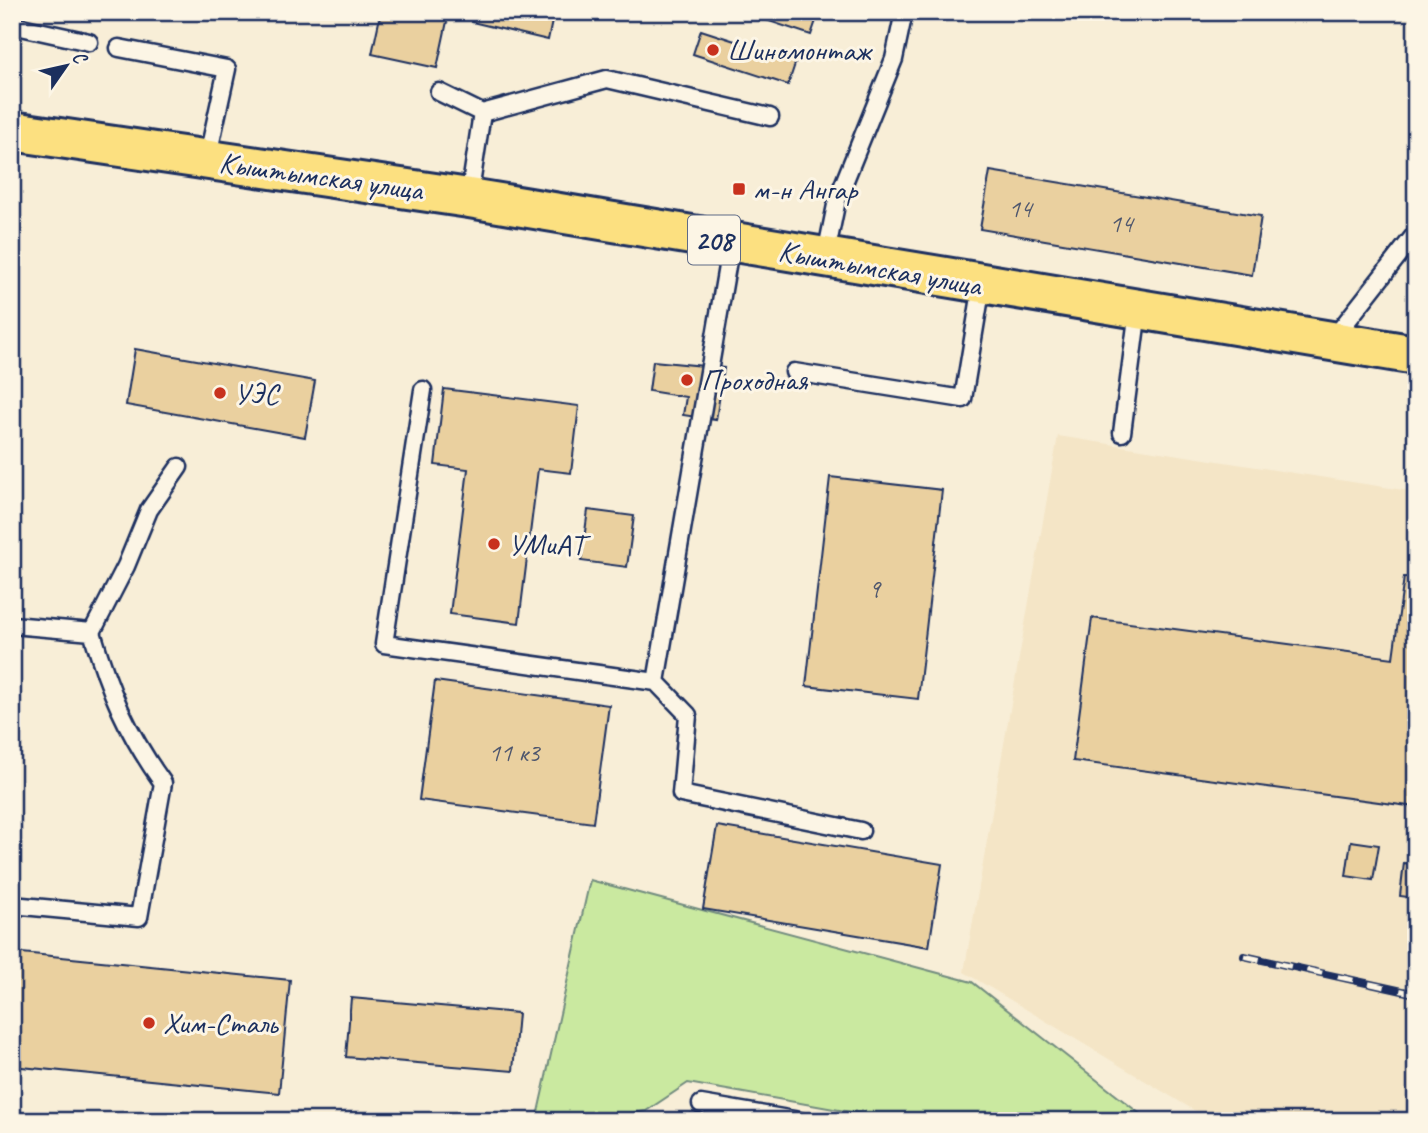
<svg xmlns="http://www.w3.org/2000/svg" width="1428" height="1133" font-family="Caveat,sans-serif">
  <rect width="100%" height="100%" fill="#f8eed7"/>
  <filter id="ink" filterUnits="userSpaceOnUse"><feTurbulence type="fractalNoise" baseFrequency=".0143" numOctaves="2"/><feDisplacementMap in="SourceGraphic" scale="14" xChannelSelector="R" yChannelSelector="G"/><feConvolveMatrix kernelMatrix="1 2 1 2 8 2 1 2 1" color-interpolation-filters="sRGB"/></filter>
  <g filter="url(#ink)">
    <path fill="#f4e5c6" d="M 1058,436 L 1416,492 L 1416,1121 L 1212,1121 L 964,972 Z"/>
    <path fill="#cae9a0" stroke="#728c7f" stroke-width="2" d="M 590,880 L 972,982 L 1149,1121 L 901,1121 L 688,1083 L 646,1111 L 582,1121 L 536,1121 Z"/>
    <path fill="#ead09f" stroke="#1b2f5e" stroke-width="2" d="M 381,12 L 449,12 L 437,68 L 372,54 Z
      M 474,12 L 554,12 L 548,40 L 472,22 Z
      M 742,12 L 819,12 L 811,35 Z
      M 701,30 L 796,61 L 788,85 L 693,54 Z
      M 990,171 L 1261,216 L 1252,275 L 980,229 Z
      M 135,349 L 315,381 L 305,437 L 126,405 Z
      M 653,361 L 724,368 L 716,420 L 683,415 L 686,397 L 649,391 Z
      M 444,389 L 579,406 L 571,473 L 538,469 L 519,623 L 450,614 L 468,469 L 435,465 Z
      M 830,477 L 942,490 L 918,699 L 806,686 Z
      M 588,510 L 634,516 L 627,567 L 581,561 Z
      M 1404,577 L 1416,578 L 1416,807 L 1073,761 L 1092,618 L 1393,658 Z
      M 435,681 L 609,705 L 593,823 L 419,800 Z
      M 717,826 L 942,864 L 929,947 L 703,909 Z
      M 1351,841 L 1379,845 L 1373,880 L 1346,876 Z
      M 1404,863 L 1416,865 L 1416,898 L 1400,896 Z
      M 12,952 L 290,980 L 279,1093 L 12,1066 Z
      M 351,998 L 518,1013 L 513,1071 L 346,1057 Z
      M 691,1114 L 738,1121 L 690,1121 Z"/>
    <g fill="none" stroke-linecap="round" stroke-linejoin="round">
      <g stroke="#1b2f5e" stroke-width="21">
        <path id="service" d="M 12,25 L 89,42
          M 119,48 L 227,69 L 207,160
          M 439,92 L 482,113 L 607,79 L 770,117
          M 469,198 L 482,113
          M 731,243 L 656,682 L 688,715 L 681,794 L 861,831
          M 825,259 L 837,200 L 894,59 L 904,12
          M 1333,339 L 1416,233
          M 794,372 L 963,399 L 982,285
          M 423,390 L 384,644 L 656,682
          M 1122,433 L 1138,310
          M 12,625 L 92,632 C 109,690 127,733 163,783 L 139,917 L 12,905
          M 92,632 L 126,566 L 149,510 L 179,467
          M 701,1104 L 800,1121"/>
      </g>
      <g stroke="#1b2f5e" stroke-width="44">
        <path id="primary" d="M 12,131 L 469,198 L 1416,355"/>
      </g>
      <use href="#service" stroke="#fcf5e5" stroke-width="16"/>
      <use href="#primary" stroke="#fce080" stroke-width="38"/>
      <g stroke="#1b2f5e" stroke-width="8">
        <path id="rail" d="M 1244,956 L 1416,994"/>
      </g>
      <use href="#rail" stroke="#fcf5e5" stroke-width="5" stroke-dasharray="16" stroke-linecap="butt"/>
    </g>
  </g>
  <g fill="#c8321e" stroke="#fcf5e5" stroke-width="2.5">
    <circle cx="713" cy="50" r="7"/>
    <rect x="732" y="182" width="14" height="14" rx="3.5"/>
    <circle cx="687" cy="380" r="7"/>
    <circle cx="220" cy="393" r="7"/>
    <circle cx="494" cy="544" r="7"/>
    <circle cx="149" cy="1023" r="7"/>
  </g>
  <g text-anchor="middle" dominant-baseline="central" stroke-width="6" stroke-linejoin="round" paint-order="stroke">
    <g font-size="26" fill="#4f576e">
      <text x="1020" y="208">14</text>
      <text x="1121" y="223">14</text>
      <text x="874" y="588">9</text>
      <text x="514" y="752">11 к3</text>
    </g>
    <rect fill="#fcf5e5" stroke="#5e6a86" stroke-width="2" x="688" y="215.5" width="52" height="49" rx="5"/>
    <g font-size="28" font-weight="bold" fill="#1b2f5e">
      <text x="714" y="240">208</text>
    </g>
    <g font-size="30" fill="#1b2f5e" stroke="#fcf5e5" text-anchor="start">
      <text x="727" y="50">Шиномонтаж</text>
      <text x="753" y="189">м-н Ангар</text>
      <text x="701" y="380">Проходная</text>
      <text x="234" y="393">УЭС</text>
      <text x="508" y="544">УМиАТ</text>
      <text x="163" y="1023">Хим-Сталь</text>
    </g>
    <g font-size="30" fill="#1b2f5e" stroke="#fcf5e5">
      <text transform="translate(321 176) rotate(8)">Кыштымская улица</text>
      <text transform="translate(880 268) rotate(10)">Кыштымская улица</text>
    </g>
  </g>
  <rect width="1428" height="1133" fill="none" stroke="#fcf5e5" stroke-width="42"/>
  <rect x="21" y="21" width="1386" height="1091" fill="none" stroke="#1b2f5e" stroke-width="2.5" filter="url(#ink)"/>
  <g transform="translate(66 66) rotate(56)" stroke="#fcf5e5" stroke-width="5" paint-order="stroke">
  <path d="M0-5L12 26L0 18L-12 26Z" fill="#1b2f5e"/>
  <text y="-10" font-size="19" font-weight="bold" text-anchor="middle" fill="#1b2f5e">С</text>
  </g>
</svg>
